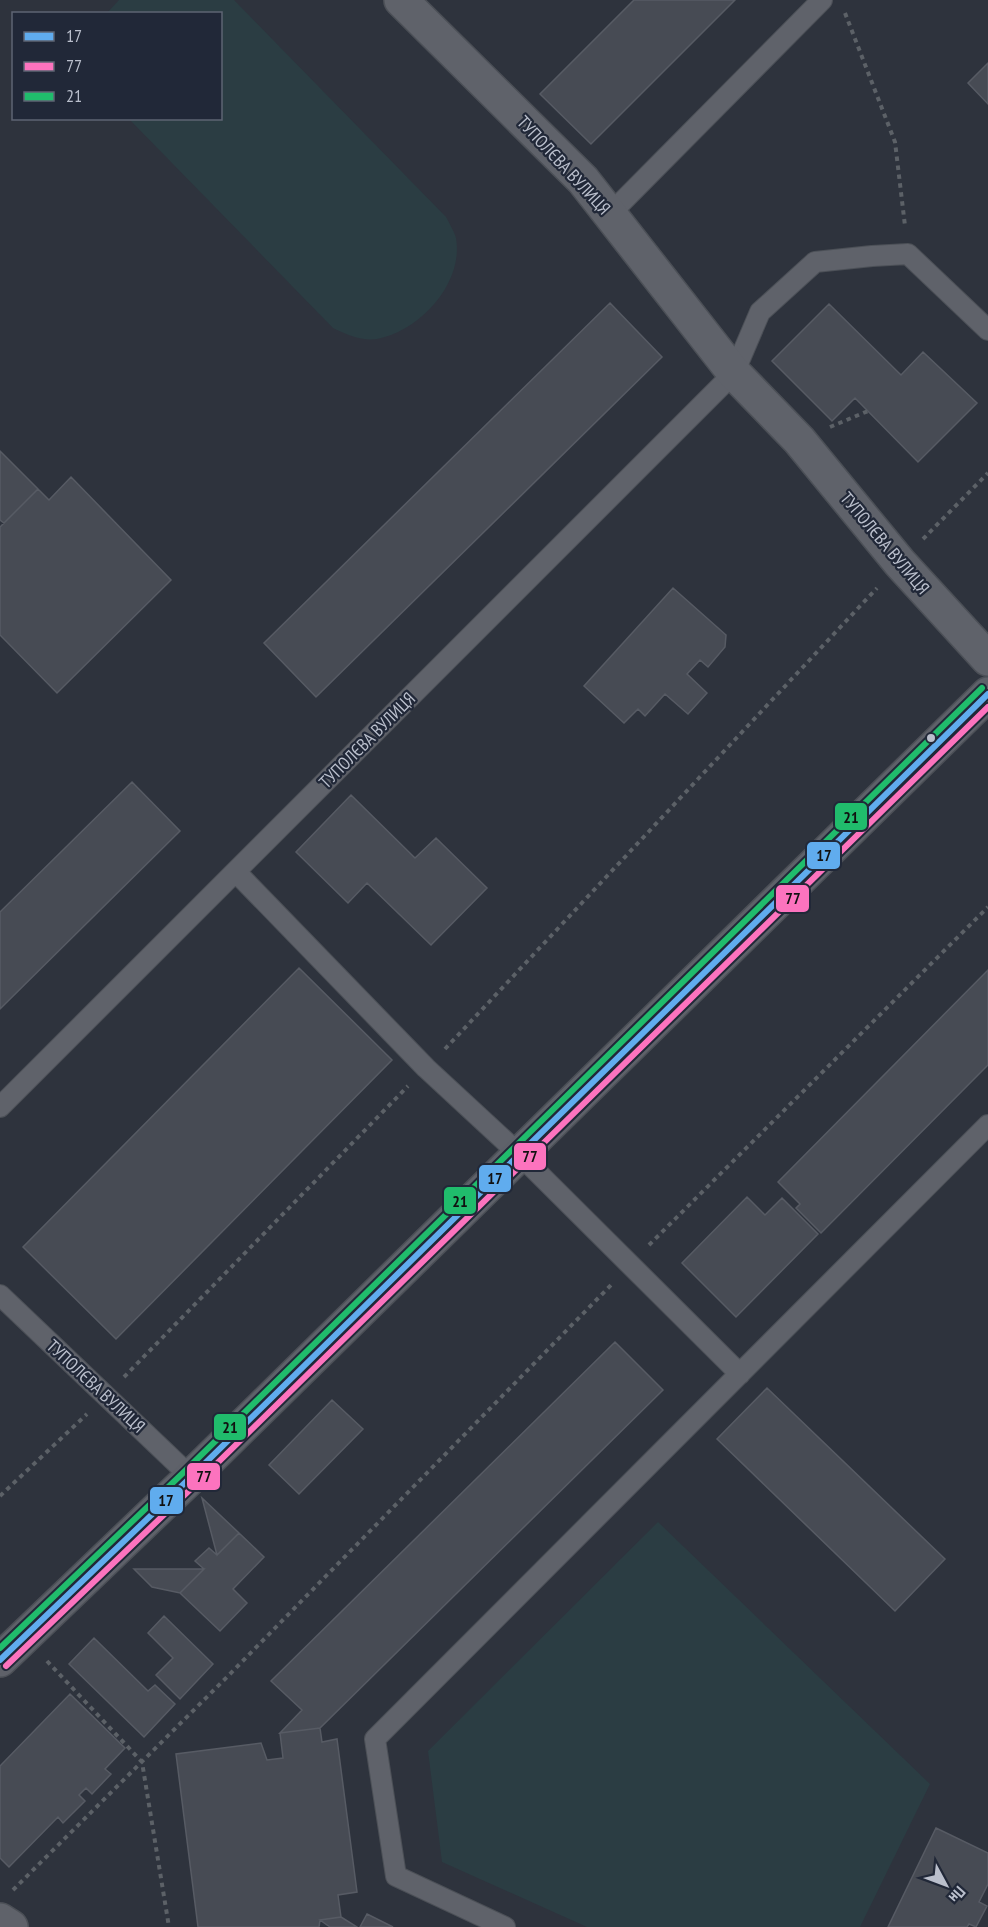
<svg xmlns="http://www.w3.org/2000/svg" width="988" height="1927" font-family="'PT Sans Narrow',sans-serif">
  <rect width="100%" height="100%" fill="#2e333d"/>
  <path fill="#2b3d43" d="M 119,0 L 234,0 L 446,217 C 449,223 454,231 456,238 C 464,283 420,331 377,339 C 362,341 347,335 333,328 L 129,119 L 220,118 L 220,14 L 107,13 Z
    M 658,1522 L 930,1784 L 860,1927 L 587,1927 L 442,1862 L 428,1751 Z"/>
  <path fill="#474b54" stroke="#575b64" stroke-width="1.5" d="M 634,0 L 735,0 L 591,144 L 540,94 Z
    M 988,63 L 988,104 L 968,83 Z
    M 610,303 L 662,357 L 316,697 L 264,643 Z
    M 829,304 L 901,375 L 923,352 L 977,403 L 918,462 L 855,398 L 832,421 L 772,361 Z
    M 0,451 L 38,489 L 4,523 L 0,520 Z
    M 71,477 L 171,580 L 57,693 L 0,635 L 0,527 L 38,489 L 49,500 Z
    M 673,588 L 726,635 L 725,647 L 708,667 L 700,660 L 687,674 L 707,693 L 688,714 L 665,694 L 645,716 L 638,709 L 624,723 L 584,686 Z
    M 132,782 L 180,831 L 0,1009 L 0,912 Z
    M 351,795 L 415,858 L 436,838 L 487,888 L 431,945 L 367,883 L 348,903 L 296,852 Z
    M 299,968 L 392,1060 L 116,1339 L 23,1247 Z
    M 988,970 L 988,1065 L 821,1233 L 796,1208 L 800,1204 L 778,1182 Z
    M 747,1197 L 765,1215 L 782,1198 L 818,1234 L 736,1317 L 682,1263 Z
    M 615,1342 L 663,1390 L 320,1728 L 280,1733 L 302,1710 L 271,1681 Z
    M 767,1388 L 945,1559 L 895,1611 L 717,1439 Z
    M 332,1400 L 363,1429 L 299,1494 L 269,1465 Z
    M 202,1498 L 239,1533 L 217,1555 Z
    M 239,1533 L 264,1557 L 233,1589 L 247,1603 L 220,1631 L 180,1593 L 204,1569 L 195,1561 L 209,1548 L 217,1555 Z
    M 134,1569 L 204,1569 L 180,1593 L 152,1587 Z
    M 164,1616 L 213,1664 L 180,1699 L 156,1675 L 173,1658 L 148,1633 Z
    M 94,1638 L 148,1691 L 155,1685 L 175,1704 L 144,1737 L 69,1664 Z
    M 70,1694 L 125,1748 L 105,1769 L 111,1774 L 92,1794 L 86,1788 L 79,1795 L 85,1801 L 63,1823 L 58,1817 L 9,1867 L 0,1858 L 0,1766 Z
    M 320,1728 L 322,1742 L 337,1739 L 357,1892 L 338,1895 L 341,1917 L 320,1920 L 319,1927 L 198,1927 L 176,1754 L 261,1743 L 267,1760 L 283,1758 L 280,1733 Z
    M 936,1828 L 988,1853 L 988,1884 L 979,1902 L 987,1906 L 976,1927 L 969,1924 L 967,1927 L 888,1927 Z
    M 367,1914 L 393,1927 L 360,1927 Z
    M 341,1917 L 357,1927 L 330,1927 L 320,1920 Z"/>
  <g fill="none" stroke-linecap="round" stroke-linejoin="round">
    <g stroke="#4c5057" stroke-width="22">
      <path id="lane" d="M 610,214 L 822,0
        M 236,872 L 426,1068 L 519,1154 L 740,1374
        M 0,1107 L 734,373 L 760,312 L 815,262 L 872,256 L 908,254 L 988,330
        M 0,1295 L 191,1477
        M 505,1927 L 396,1876 L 375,1739 L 988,1125"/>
    </g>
    <g stroke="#4c5057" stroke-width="36">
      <path id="street" d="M 401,0 L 583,180 L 734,373 L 799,440 L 900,563 L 988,659
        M 0,1920 L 11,1927"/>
    </g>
    <g stroke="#4c5057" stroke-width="36">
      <path id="secondary" d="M 0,1660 L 191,1477 L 988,694"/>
    </g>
    <path stroke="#5c6167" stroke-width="4" stroke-dasharray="4.5 4.5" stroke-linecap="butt" d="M 845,13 L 895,142 L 905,226
      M 830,427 L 868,411
      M 923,539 L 988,473
      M 445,1049 L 877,588
      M 649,1245 L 988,907
      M 124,1377 L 408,1086
      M 0,1496 L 87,1414
      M 47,1661 L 142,1762 L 169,1927
      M 13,1890 L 230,1674 L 613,1283"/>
    <use href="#lane" stroke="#5f626a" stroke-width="20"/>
    <use href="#street" stroke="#5f626a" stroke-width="33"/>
    <use href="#secondary" stroke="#5e6169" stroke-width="33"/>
    <g stroke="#212838" stroke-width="10">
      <path id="bus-1" d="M 0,1660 L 191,1477 L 988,694"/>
    </g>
    <g stroke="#212838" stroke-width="10">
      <path id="bus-2" d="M 6,1666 L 197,1483 L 988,707"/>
    </g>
    <g stroke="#212838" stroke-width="10">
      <path id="bus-3" d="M 0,1648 L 185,1471 L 982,688"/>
    </g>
    <use href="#bus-1" stroke="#60acee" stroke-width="6"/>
    <use href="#bus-2" stroke="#fc73be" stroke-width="6"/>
    <use href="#bus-3" stroke="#20bc6c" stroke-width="6"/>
  </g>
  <circle fill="#babfcc" stroke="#212838" stroke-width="2" cx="931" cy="738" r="5"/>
  <g text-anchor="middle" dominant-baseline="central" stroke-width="4.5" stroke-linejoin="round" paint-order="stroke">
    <g font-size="18" fill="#babfcc" stroke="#212838">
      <text transform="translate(564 165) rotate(47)">ТУПОЛЄВА ВУЛИЦЯ</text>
      <text transform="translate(885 543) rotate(50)">ТУПОЛЄВА ВУЛИЦЯ</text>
      <text transform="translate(367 740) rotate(-45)">ТУПОЛЄВА ВУЛИЦЯ</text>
      <text transform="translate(96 1386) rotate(43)">ТУПОЛЄВА ВУЛИЦЯ</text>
    </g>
  </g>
  <g stroke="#212838" stroke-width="2">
    <rect x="834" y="802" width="34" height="29" rx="6" fill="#20bc6c"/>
    <rect x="806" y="841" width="35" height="29" rx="6" fill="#60acee"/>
    <rect x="775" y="884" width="35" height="29" rx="6" fill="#fc73be"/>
    <rect x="513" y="1142" width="34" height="29" rx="6" fill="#fc73be"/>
    <rect x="478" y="1164" width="34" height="29" rx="6" fill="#60acee"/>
    <rect x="443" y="1186" width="34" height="29" rx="6" fill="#20bc6c"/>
    <rect x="213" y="1413" width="34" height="28" rx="6" fill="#20bc6c"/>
    <rect x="186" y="1462" width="35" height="29" rx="6" fill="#fc73be"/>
    <rect x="149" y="1486" width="35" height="29" rx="6" fill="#60acee"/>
  </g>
  <g font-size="16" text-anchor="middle" font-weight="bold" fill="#111">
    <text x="851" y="823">21</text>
    <text x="824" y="861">17</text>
    <text x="793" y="904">77</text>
    <text x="530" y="1162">77</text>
    <text x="495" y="1184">17</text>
    <text x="460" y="1207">21</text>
    <text x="230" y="1433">21</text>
    <text x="204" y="1482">77</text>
    <text x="166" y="1506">17</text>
  </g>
  <rect x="12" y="12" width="210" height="108" fill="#212838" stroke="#5e6473" stroke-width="1.5"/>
  <rect x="24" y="32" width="30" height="9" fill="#60acee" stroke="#5e6473" stroke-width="1.5"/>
  <text x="66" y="42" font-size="18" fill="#babfcc">17</text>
  <rect x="24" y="62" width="30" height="9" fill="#fc73be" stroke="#5e6473" stroke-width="1.5"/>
  <text x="66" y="72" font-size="18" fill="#babfcc">77</text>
  <rect x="24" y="92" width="30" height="9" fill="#20bc6c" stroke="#5e6473" stroke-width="1.5"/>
  <text x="66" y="102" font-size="18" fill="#babfcc">21</text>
  <g transform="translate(946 1885) rotate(131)" stroke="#212838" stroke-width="4.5" paint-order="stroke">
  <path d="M0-4.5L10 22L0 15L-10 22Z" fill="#babfcc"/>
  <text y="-9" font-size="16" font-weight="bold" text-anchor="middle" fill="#babfcc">Пн</text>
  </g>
</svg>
